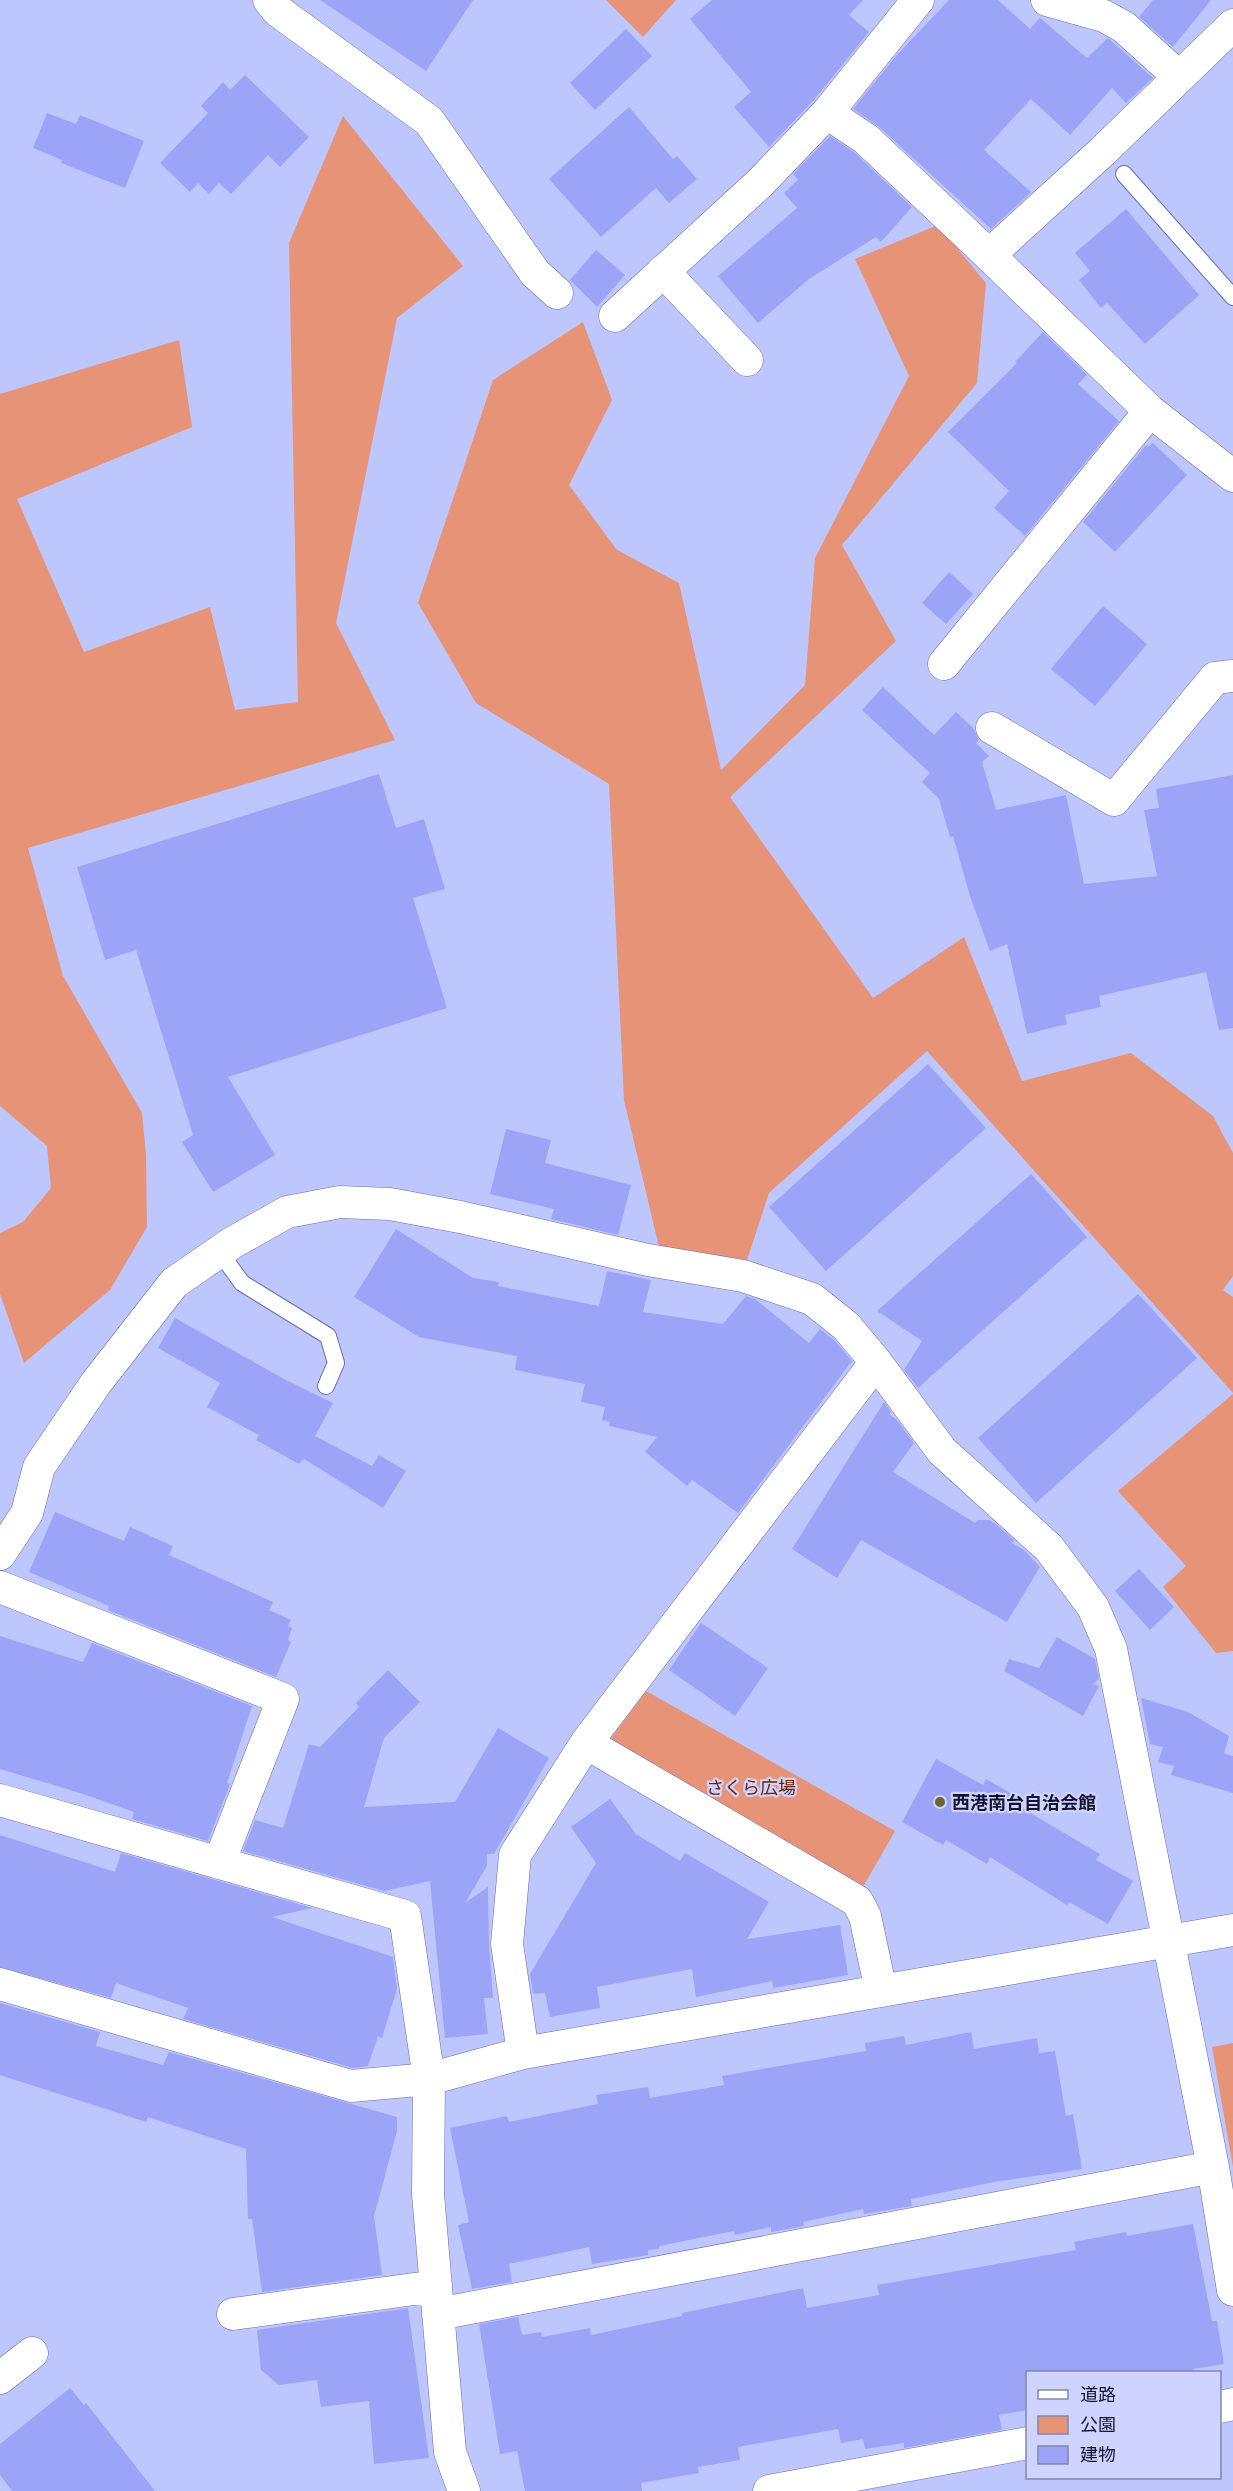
<svg xmlns="http://www.w3.org/2000/svg" width="1233" height="2491" font-family="Raleway,'Noto Sans JP',sans-serif">
  <rect width="100%" height="100%" fill="#bec6fe"/>
  <path fill="#e79378" d="M 606,0 L 676,0 L 643,37 Z
    M 343,116 L 463,266 L 397,318 L 336,623 L 395,740 L 28,848 L 63,976 L 142,1113 L 146,1155 L 147,1227 L 110,1290 L 24,1363 L 0,1294 L 0,1233 L 23,1222 L 51,1188 L 47,1146 L 0,1106 L 0,394 L 179,340 L 192,427 L 17,499 L 84,652 L 210,607 L 235,710 L 298,702 L 289,243 Z
    M 938,225 L 986,283 L 977,383 L 842,545 L 896,641 L 730,797 L 873,998 L 964,937 L 1022,1081 L 1131,1053 L 1213,1116 L 1233,1153 L 1233,1276 L 1223,1290 L 1233,1297 L 1233,1393 L 927,1051 L 769,1193 L 747,1260 L 660,1251 L 624,1100 L 609,784 L 476,703 L 418,603 L 493,380 L 583,322 L 612,400 L 569,485 L 617,550 L 679,583 L 721,770 L 805,685 L 815,558 L 909,376 L 855,259 Z
    M 1233,1394 L 1233,1651 L 1216,1653 L 1163,1587 L 1186,1566 L 1118,1491 Z
    M 646,1691 L 895,1831 L 863,1887 L 607,1744 Z
    M 1233,2043 L 1233,2167 L 1212,2047 Z"/>
  <path fill="#9ba4f7" d="M 320,0 L 473,0 L 426,71 Z
    M 712,0 L 863,0 L 849,15 L 869,32 L 813,101 L 769,147 L 734,107 L 751,92 L 690,19 Z
    M 949,0 L 998,0 L 1030,29 L 1040,18 L 1087,58 L 1108,38 L 1153,78 L 1126,103 L 1112,88 L 1070,135 L 1031,99 L 984,150 L 1031,192 L 991,229 L 878,126 L 853,109 L 896,56 Z
    M 1153,0 L 1211,0 L 1173,47 L 1139,17 Z
    M 626,29 L 652,56 L 595,110 L 570,83 Z
    M 245,75 L 309,137 L 280,167 L 268,155 L 231,194 L 219,183 L 209,194 L 198,183 L 190,192 L 160,163 L 208,113 L 201,106 L 223,82 L 230,90 Z
    M 629,107 L 673,159 L 677,156 L 697,179 L 669,203 L 656,188 L 601,237 L 549,179 Z
    M 47,113 L 76,124 L 80,115 L 144,141 L 125,188 L 61,163 L 62,160 L 33,148 Z
    M 830,136 L 855,153 L 912,207 L 881,242 L 876,237 L 809,279 L 758,323 L 718,276 L 797,208 L 784,193 L 798,180 L 793,174 Z
    M 1126,209 L 1199,295 L 1145,344 L 1107,303 L 1101,308 L 1079,280 L 1090,271 L 1075,253 Z
    M 596,250 L 625,275 L 597,307 L 570,280 Z
    M 1043,332 L 1087,375 L 1078,384 L 1119,421 L 1025,536 L 994,508 L 1009,491 L 948,432 L 1017,363 L 1015,362 Z
    M 1153,443 L 1187,475 L 1115,552 L 1083,522 L 1146,445 L 1148,447 Z
    M 949,572 L 973,594 L 946,624 L 922,603 Z
    M 1103,606 L 1147,644 L 1095,706 L 1051,669 Z
    M 883,687 L 934,735 L 956,712 L 974,729 L 979,740 L 976,743 L 989,756 L 982,762 L 996,810 L 1066,795 L 1084,884 L 1157,876 L 1144,810 L 1159,808 L 1156,789 L 1233,775 L 1233,1028 L 1219,1030 L 1206,972 L 1099,996 L 1101,1007 L 1065,1015 L 1067,1024 L 1027,1034 L 1007,944 L 990,951 L 970,896 L 953,836 L 950,837 L 939,799 L 922,782 L 930,773 L 862,710 Z
    M 379,774 L 396,828 L 424,819 L 445,889 L 413,898 L 447,1008 L 228,1077 L 275,1155 L 213,1192 L 182,1142 L 193,1135 L 136,950 L 105,960 L 77,867 Z
    M 928,1064 L 986,1128 L 826,1271 L 769,1207 Z
    M 506,1129 L 551,1140 L 545,1163 L 631,1185 L 618,1235 L 551,1219 L 554,1209 L 490,1194 Z
    M 1031,1174 L 1087,1237 L 918,1388 L 904,1370 L 922,1341 L 877,1311 Z
    M 396,1229 L 473,1278 L 499,1282 L 498,1286 L 599,1306 L 607,1271 L 651,1280 L 643,1312 L 723,1324 L 746,1296 L 755,1299 L 809,1343 L 820,1329 L 835,1341 L 852,1361 L 738,1513 L 692,1480 L 687,1486 L 645,1452 L 657,1437 L 609,1426 L 610,1422 L 602,1420 L 605,1407 L 581,1402 L 585,1384 L 515,1370 L 517,1356 L 419,1337 L 354,1297 Z
    M 1138,1294 L 1197,1358 L 1036,1503 L 978,1438 Z
    M 175,1318 L 286,1380 L 333,1403 L 315,1436 L 372,1466 L 379,1455 L 406,1471 L 383,1508 L 304,1459 L 299,1464 L 256,1440 L 259,1435 L 207,1407 L 220,1383 L 158,1348 Z
    M 884,1402 L 891,1412 L 889,1414 L 896,1419 L 914,1443 L 893,1472 L 975,1523 L 977,1520 L 989,1520 L 996,1524 L 1014,1540 L 1012,1543 L 1025,1551 L 1040,1567 L 1007,1622 L 861,1540 L 837,1578 L 792,1549 Z
    M 55,1512 L 124,1541 L 130,1527 L 173,1546 L 169,1555 L 273,1602 L 269,1610 L 291,1620 L 288,1626 L 292,1628 L 288,1640 L 291,1642 L 276,1677 L 108,1610 L 109,1606 L 29,1572 Z
    M 1139,1569 L 1174,1607 L 1150,1630 L 1115,1591 Z
    M 701,1623 L 768,1668 L 735,1716 L 669,1670 Z
    M 0,1636 L 83,1662 L 92,1643 L 252,1706 L 227,1783 L 230,1784 L 208,1841 L 132,1819 L 134,1812 L 80,1793 L 0,1769 Z
    M 1057,1637 L 1095,1659 L 1099,1679 L 1093,1684 L 1099,1686 L 1083,1716 L 1004,1671 L 1009,1659 L 1039,1668 Z
    M 388,1670 L 420,1702 L 384,1738 L 364,1807 L 455,1802 L 498,1728 L 549,1758 L 494,1854 L 487,1854 L 487,1866 L 465,1903 L 488,1887 L 489,1946 L 493,1998 L 484,1998 L 488,2034 L 445,2038 L 430,1881 L 384,1891 L 243,1851 L 255,1820 L 283,1828 L 309,1744 L 320,1747 L 359,1707 L 356,1703 Z
    M 1141,1698 L 1188,1712 L 1229,1736 L 1224,1753 L 1233,1756 L 1233,1793 L 1171,1775 L 1174,1766 L 1158,1762 L 1163,1747 L 1150,1744 Z
    M 936,1759 L 983,1785 L 986,1779 L 1023,1800 L 1020,1807 L 1100,1854 L 1096,1860 L 1133,1881 L 1108,1924 L 1069,1902 L 1067,1905 L 990,1857 L 987,1864 L 946,1840 L 943,1845 L 902,1822 Z
    M 610,1799 L 636,1834 L 680,1861 L 685,1853 L 769,1902 L 747,1939 L 840,1925 L 848,1975 L 773,1988 L 772,1981 L 696,1997 L 692,1969 L 597,1987 L 600,2008 L 550,2017 L 545,1993 L 533,1994 L 530,1974 L 596,1863 L 571,1827 Z
    M 0,1835 L 115,1872 L 121,1853 L 312,1908 L 272,1917 L 393,1957 L 397,1989 L 382,2038 L 378,2036 L 368,2066 L 353,2068 L 183,2019 L 188,2008 L 116,1983 L 111,1998 L 0,1967 Z
    M 0,2003 L 100,2032 L 96,2046 L 163,2065 L 169,2052 L 397,2117 L 397,2131 L 374,2216 L 382,2275 L 262,2292 L 252,2219 L 248,2219 L 246,2149 L 148,2117 L 146,2122 L 0,2075 Z
    M 971,2032 L 974,2049 L 1037,2038 L 1039,2053 L 1055,2051 L 1066,2116 L 1073,2114 L 1082,2169 L 994,2182 L 911,2199 L 912,2206 L 864,2214 L 863,2209 L 803,2222 L 804,2226 L 771,2232 L 771,2227 L 735,2235 L 734,2231 L 659,2246 L 659,2249 L 648,2250 L 648,2255 L 592,2264 L 589,2247 L 509,2264 L 512,2282 L 472,2289 L 458,2225 L 469,2222 L 450,2128 L 507,2116 L 509,2122 L 598,2104 L 596,2095 L 648,2087 L 650,2098 L 724,2085 L 722,2076 L 866,2051 L 865,2043 L 904,2036 L 906,2045 Z
    M 1193,2224 L 1212,2321 L 1217,2321 L 1224,2364 L 1193,2369 L 1194,2373 L 1028,2373 L 1028,2410 L 999,2415 L 1002,2430 L 904,2448 L 904,2443 L 865,2449 L 863,2439 L 841,2443 L 838,2429 L 738,2447 L 740,2460 L 698,2467 L 699,2473 L 641,2483 L 642,2491 L 525,2491 L 517,2451 L 500,2454 L 479,2324 L 518,2317 L 522,2335 L 541,2332 L 542,2337 L 590,2328 L 591,2335 L 682,2316 L 682,2313 L 803,2288 L 807,2308 L 879,2295 L 877,2285 L 1076,2250 L 1074,2242 L 1126,2232 L 1127,2236 Z
    M 408,2308 L 429,2458 L 374,2464 L 369,2401 L 321,2407 L 317,2380 L 279,2385 L 261,2370 L 257,2330 Z
    M 70,2388 L 84,2405 L 86,2403 L 155,2491 L 12,2491 L 0,2475 L 0,2444 Z"/>
  <g fill="none" stroke-linecap="round" stroke-linejoin="round">
    <g stroke="#666cac" stroke-width="18">
      <path id="service" d="M 1124,174 L 1233,297
        M 219,1251 L 242,1283 L 328,1336 L 336,1363 L 326,1386"/>
    </g>
    <g stroke="#666cac" stroke-width="33">
      <path id="minor" d="M 269,0 L 278,11 L 429,121 L 535,273 L 557,293
        M 1047,0 L 1104,16 L 1124,27 L 1179,77
        M 1233,25 L 1103,151 L 989,255 L 1150,411 L 1233,476
        M 827,113 L 866,139 L 989,255
        M 663,271 L 747,360
        M 615,316 L 760,183 L 827,113 L 918,0
        M 944,664 L 1150,411
        M 992,728 L 1114,800 L 1215,678 L 1233,676
        M 0,1554 L 27,1513 L 39,1467 L 96,1383 L 174,1283 L 232,1243 L 287,1212 L 340,1202 L 390,1204 L 460,1217 L 648,1260 L 743,1276 L 812,1299 L 846,1326 L 876,1362 L 942,1451 L 1049,1548 L 1093,1607 L 1111,1649 L 1213,2167 L 1233,2290
        M 0,1587 L 283,1699 L 219,1863
        M 586,1743 L 857,1901 L 865,1916 L 881,1991
        M 0,1800 L 405,1916 L 429,2079 L 428,2194 L 450,2452 L 464,2491
        M 0,1984 L 351,2086 L 429,2079 L 523,2053 L 1233,1930
        M 523,2053 L 507,1944 L 515,1855 L 586,1743 L 876,1362
        M 233,2314 L 436,2286
        M 438,2314 L 1213,2167
        M 0,2378 L 32,2353
        M 1220,2407 L 1233,2404
        M 769,2491 L 1028,2443"/>
    </g>
    <use href="#service" stroke="#fff" stroke-width="16"/>
    <use href="#minor" stroke="#fff" stroke-width="32"/>
  </g>
  <circle fill="#6d6330" stroke="#ced4ff" stroke-width="2" cx="940" cy="1802" r="6"/>
  <g text-anchor="middle" dominant-baseline="central" stroke-width="4.5" stroke-linejoin="round" paint-order="stroke">
    <g font-size="18" fill="#702000" stroke="#ced4ff">
      <text x="751" y="1787">さくら広場</text>
    </g>
    <g font-size="18" font-weight="bold" fill="#12132c" stroke="#ced4ff" text-anchor="start">
      <text x="952" y="1802">西港南台自治会館</text>
    </g>
  </g>
  <rect x="1026" y="2371" width="195" height="108" fill="#ced4ff" stroke="#8387ab" stroke-width="1.5"/>
  <rect x="1038" y="2390" width="30" height="9" fill="#ffffff" stroke="#8387ab" stroke-width="1.5"/>
  <text x="1080" y="2401" font-size="18" fill="#12132c">道路</text>
  <rect x="1038" y="2416" width="30" height="18" fill="#e79378" stroke="#8387ab" stroke-width="1.5"/>
  <text x="1080" y="2431" font-size="18" fill="#12132c">公園</text>
  <rect x="1038" y="2446" width="30" height="18" fill="#9ba4f7" stroke="#8387ab" stroke-width="1.5"/>
  <text x="1080" y="2461" font-size="18" fill="#12132c">建物</text>
</svg>
